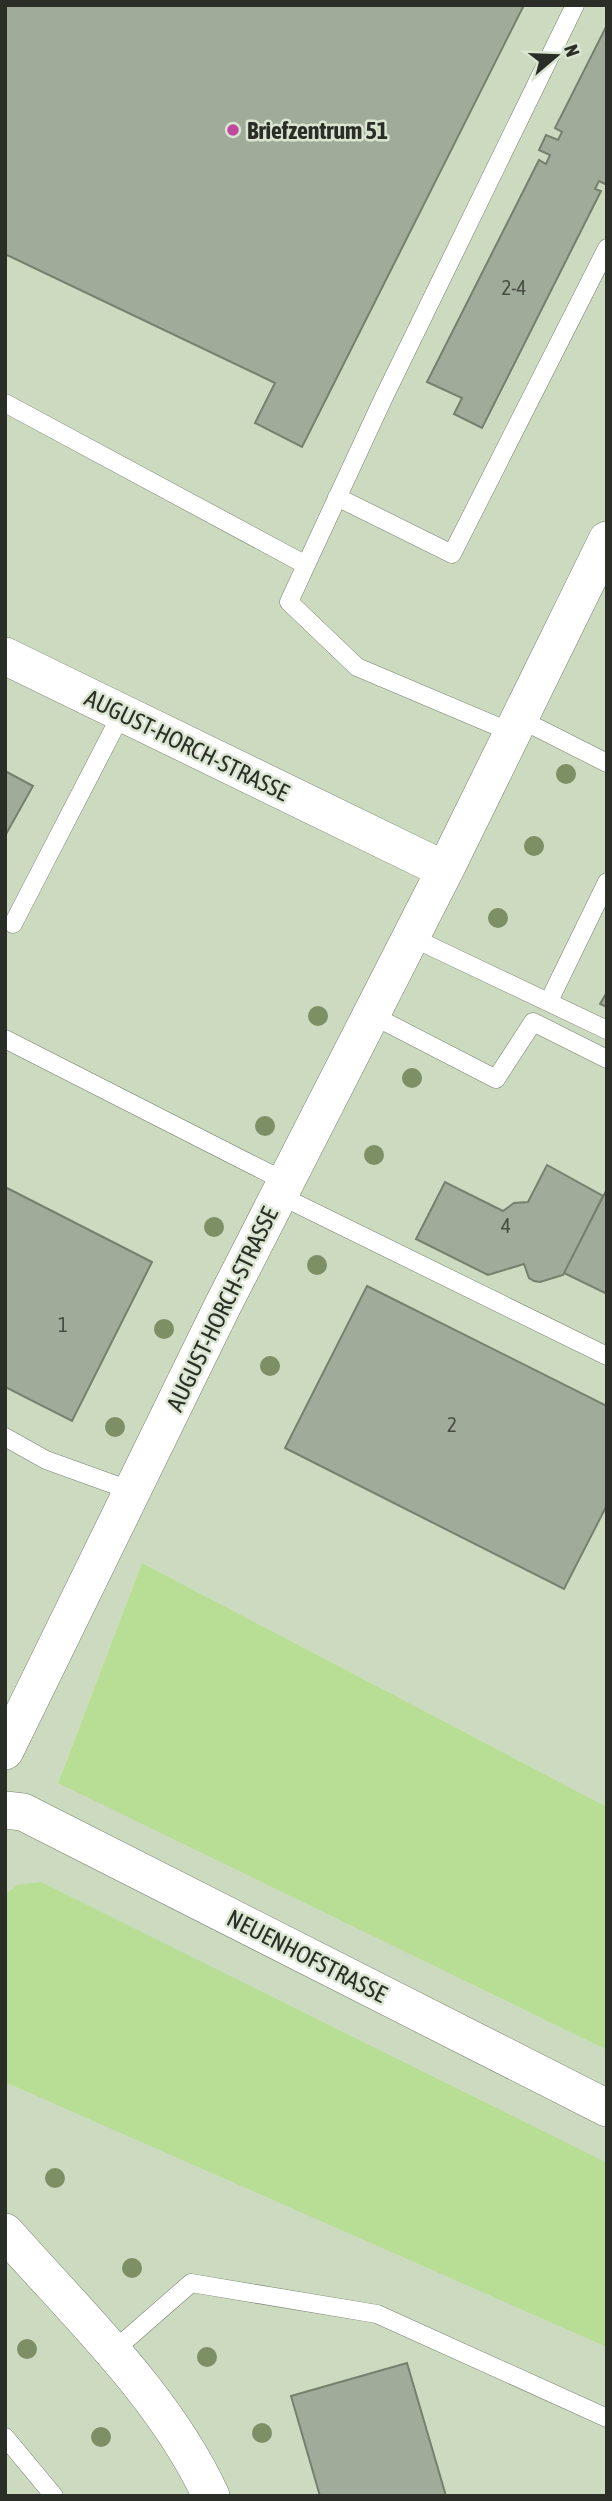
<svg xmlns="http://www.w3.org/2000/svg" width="612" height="2501" font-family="'Asap Condensed',sans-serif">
  <rect width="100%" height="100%" fill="#dae5d1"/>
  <path fill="#ccdac0" d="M 5,5 L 607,5 L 607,1807 L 142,1563 L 58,1782 L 607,2050 L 607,2496 L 5,2496 Z"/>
  <path fill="#b8de95" d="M 142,1563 L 607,1807 L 607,2050 L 58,1783 Z
    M 41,1882 L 607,2163 L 607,2347 L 5,2082 L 5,1895 L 17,1885 Z"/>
  <path fill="#a1ab99" stroke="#76806e" stroke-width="2" d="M 5,5 L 524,5 L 302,447 L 255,423 L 275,383 L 5,254 Z
    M 607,25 L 607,185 L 599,181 L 595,189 L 601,191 L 482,428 L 454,414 L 462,398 L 427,382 L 539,160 L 546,164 L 550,155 L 539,150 L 546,135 L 558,140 L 562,132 L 555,128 Z
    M 5,771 L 33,786 L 5,836 Z
    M 607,992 L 607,1007 L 600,1004 Z
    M 547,1165 L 603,1196 L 563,1275 L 540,1282 L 534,1281 L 529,1278 L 524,1264 L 488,1275 L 416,1239 L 445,1182 L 503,1211 L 514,1203 L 528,1202 Z
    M 5,1187 L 152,1262 L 72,1421 L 5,1387 Z
    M 607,1189 L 607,1294 L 564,1273 Z
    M 367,1286 L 607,1406 L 607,1505 L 564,1589 L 285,1448 Z
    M 407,2363 L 446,2496 L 320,2496 L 291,2396 Z"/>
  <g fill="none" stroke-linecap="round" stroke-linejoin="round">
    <g stroke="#788270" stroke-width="19">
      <path id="lane" d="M 5,403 L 306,565 L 383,399 L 575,5
        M 337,497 L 452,554 L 607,248
        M 306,565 L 289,602 L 357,667 L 513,733
        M 520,719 L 607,763
        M 13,924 L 122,713
        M 409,936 L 607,1030
        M 549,1001 L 607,882
        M 370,1014 L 496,1079 L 533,1022 L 607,1059
        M 5,1039 L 286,1182
        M 279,1195 L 607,1356
        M 5,1437 L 46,1460 L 132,1491
        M 111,2353 L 191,2283 L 377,2314 L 607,2418
        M 5,2437 L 54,2496"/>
    </g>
    <g stroke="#788270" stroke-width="38">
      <path id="street" d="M 5,656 L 445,870
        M 5,1751 L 222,1307 L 445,870 L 607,540
        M 5,1810 L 23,1812 L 607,2108
        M 5,2232 C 78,2315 165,2396 211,2496"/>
    </g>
    <use href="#lane" stroke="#fff" stroke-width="18"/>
    <use href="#street" stroke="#fff" stroke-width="37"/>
  </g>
  <g fill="#7c8f65">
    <circle cx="566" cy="774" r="10"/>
    <circle cx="534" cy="846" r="10"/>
    <circle cx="498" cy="918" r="10"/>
    <circle cx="318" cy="1016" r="10"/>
    <circle cx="412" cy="1078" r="10"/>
    <circle cx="265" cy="1126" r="10"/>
    <circle cx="374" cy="1155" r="10"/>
    <circle cx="214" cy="1227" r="10"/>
    <circle cx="317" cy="1265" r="10"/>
    <circle cx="164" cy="1329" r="10"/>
    <circle cx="270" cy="1366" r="10"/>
    <circle cx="115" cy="1427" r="10"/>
    <circle cx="55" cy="2178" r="10"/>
    <circle cx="132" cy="2268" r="10"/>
    <circle cx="27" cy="2349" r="10"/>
    <circle cx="207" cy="2357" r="10"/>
    <circle cx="262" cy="2433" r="10"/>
    <circle cx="101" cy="2437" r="10"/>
  </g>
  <circle fill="#c0489e" stroke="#dae5d1" stroke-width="2.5" cx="233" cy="130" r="7"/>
  <g text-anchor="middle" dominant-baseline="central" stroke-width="5" stroke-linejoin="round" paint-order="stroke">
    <g font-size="21" fill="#484d43">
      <text x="514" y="287">2-4</text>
      <text x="506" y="1225">4</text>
      <text x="63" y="1324">1</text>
      <text x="452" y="1424">2</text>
    </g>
    <g font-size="24" font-weight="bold" fill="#2a2e26" stroke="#dae5d1" text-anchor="start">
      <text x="247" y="130">Briefzentrum 51</text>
    </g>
    <g font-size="24" fill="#2a2e26" stroke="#dae5d1">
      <text transform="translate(187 745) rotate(26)">AUGUST-HORCH-STRASSE</text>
      <text transform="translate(222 1309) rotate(-64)">AUGUST-HORCH-STRASSE</text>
      <text transform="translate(307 1956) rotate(27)">NEUENHOFSTRASSE</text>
    </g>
  </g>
  <rect width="612" height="2501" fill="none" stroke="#2a2e26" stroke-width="14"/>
  <g transform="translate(556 56) rotate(71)" stroke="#dae5d1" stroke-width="5" paint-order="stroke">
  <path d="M0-5L12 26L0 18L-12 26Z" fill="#2a2e26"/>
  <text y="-10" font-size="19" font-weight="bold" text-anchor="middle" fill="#2a2e26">N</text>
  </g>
</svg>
